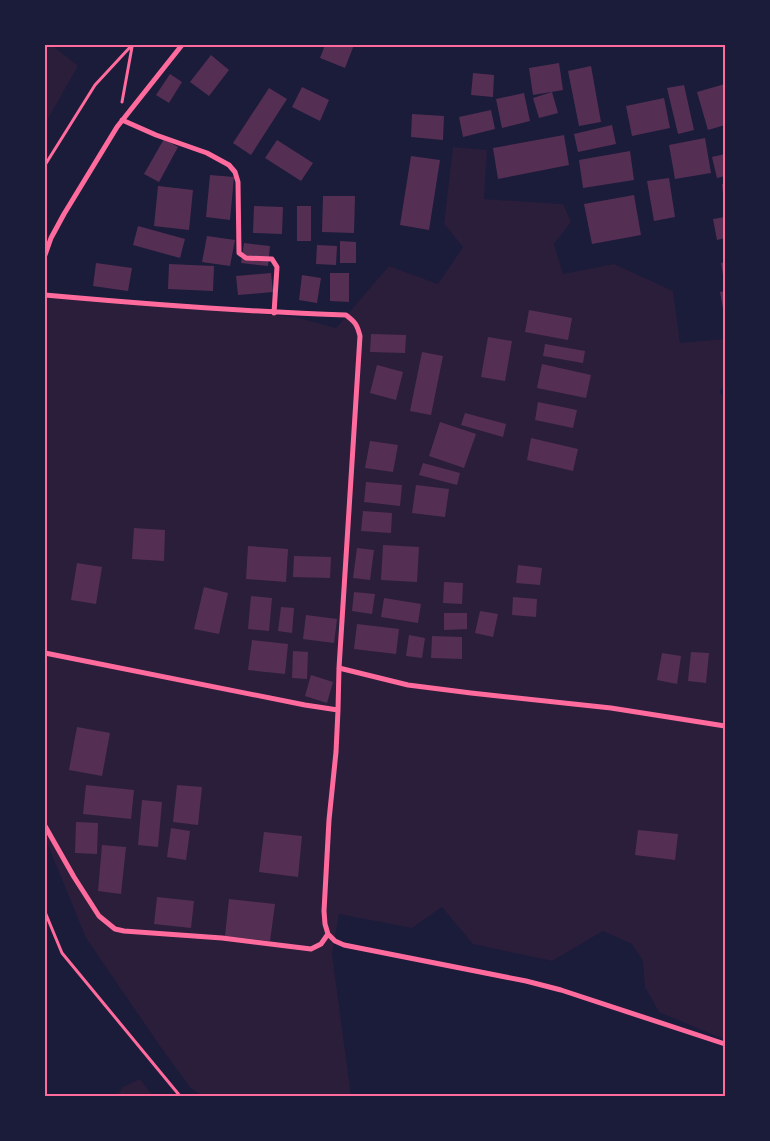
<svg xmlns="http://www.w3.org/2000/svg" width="770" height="1141" font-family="'Libre Baskerville',serif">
  <rect width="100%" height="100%" fill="#1b1b3a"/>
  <path fill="#2a1e3b" d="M 45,45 L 52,45 L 78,66 L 45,124 Z
    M 453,147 L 487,150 L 484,199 L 563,204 L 571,222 L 554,244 L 563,274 L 614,264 L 673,291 L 680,343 L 725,339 L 725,385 L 719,392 L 725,398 L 725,1039 L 716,1036 L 659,1012 L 645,987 L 643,961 L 632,944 L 603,931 L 552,961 L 473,944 L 442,907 L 412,928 L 339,914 L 332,954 L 351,1096 L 202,1096 L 190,1087 L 162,1049 L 86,938 L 45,838 L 45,296 L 295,317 L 336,328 L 389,266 L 438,284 L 463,247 L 444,224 Z
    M 140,1079 L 153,1096 L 117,1096 L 123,1087 Z"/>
  <path fill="#542f53" d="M 325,45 L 354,45 L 345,68 L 320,58 Z
    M 211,55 L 229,70 L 209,96 L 190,82 Z
    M 559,63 L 563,90 L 533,95 L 529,68 Z
    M 591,66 L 601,122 L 579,126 L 568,71 Z
    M 473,73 L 494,75 L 493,97 L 471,95 Z
    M 170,74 L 182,82 L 169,103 L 156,95 Z
    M 725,84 L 725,125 L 708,130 L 697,92 Z
    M 684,85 L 694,130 L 678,134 L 667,88 Z
    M 302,87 L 329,100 L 320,121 L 292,107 Z
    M 269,88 L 287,99 L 251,155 L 233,143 Z
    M 552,92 L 558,113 L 539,118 L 533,98 Z
    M 524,93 L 530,121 L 502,128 L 496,99 Z
    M 664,98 L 670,128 L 632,136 L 626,106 Z
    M 491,110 L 495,129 L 463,137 L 459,117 Z
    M 412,114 L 444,116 L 443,140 L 411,137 Z
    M 612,125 L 616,144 L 578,152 L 574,134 Z
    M 564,135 L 569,165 L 498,179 L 493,148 Z
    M 705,138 L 711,173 L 675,179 L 669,145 Z
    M 164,139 L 178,147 L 159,182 L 144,174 Z
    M 277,140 L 313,163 L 301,181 L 265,158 Z
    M 630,151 L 634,180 L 583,188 L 579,160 Z
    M 725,154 L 725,176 L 717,178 L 712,157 Z
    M 411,156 L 440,160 L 429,230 L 400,225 Z
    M 210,175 L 234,177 L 230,220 L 206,217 Z
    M 669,178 L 675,217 L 654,221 L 647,181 Z
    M 722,184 L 725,184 L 725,204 L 724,204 Z
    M 158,186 L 193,190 L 189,230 L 154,226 Z
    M 634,195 L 641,235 L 592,244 L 584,204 Z
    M 323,196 L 355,196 L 354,233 L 322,232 Z
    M 254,206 L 283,207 L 282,234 L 253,233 Z
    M 297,206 L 311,206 L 311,241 L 297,241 Z
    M 725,217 L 725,238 L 717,240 L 713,219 Z
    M 138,226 L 185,239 L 180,258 L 133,245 Z
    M 207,236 L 235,240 L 230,266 L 202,262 Z
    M 340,241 L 356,242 L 356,263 L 340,263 Z
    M 244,243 L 270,246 L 268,266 L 241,263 Z
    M 317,245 L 337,246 L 336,265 L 316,264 Z
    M 725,262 L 725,281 L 724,281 L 721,263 Z
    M 96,263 L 132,268 L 128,291 L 93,286 Z
    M 169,264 L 214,266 L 213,291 L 168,289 Z
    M 271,273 L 273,292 L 238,295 L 236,276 Z
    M 330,273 L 349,273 L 349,302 L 330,301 Z
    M 302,275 L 321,278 L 317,303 L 299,300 Z
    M 725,291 L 725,314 L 724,314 L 720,292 Z
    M 529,310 L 572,318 L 568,340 L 525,332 Z
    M 371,334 L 406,335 L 405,353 L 370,352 Z
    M 488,337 L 512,341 L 505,381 L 481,377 Z
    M 545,344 L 585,351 L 583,363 L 543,356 Z
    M 422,352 L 443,356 L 431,415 L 410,411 Z
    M 542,364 L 591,375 L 586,398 L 537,388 Z
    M 377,365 L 403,372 L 396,400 L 370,393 Z
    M 538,402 L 577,410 L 573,428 L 535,420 Z
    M 465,413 L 506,424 L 503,437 L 461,425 Z
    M 440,422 L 476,434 L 464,468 L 429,456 Z
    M 531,438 L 578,449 L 573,471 L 527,460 Z
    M 370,441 L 398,445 L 393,472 L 365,468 Z
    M 423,463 L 460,473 L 457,485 L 419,475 Z
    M 366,482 L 402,485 L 400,506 L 364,502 Z
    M 416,485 L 449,489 L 445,517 L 412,513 Z
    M 363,511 L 392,513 L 391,533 L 361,531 Z
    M 134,528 L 165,530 L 164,561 L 132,559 Z
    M 383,545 L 419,547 L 417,582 L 381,580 Z
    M 248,546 L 288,549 L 286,582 L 246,579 Z
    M 357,548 L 374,550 L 370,580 L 353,578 Z
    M 294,556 L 331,557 L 330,578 L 293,577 Z
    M 77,563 L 102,567 L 96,604 L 71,600 Z
    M 518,565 L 542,568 L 540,585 L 516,583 Z
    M 444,582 L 463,583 L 462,604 L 443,603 Z
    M 204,587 L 228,593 L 219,634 L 194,629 Z
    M 354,592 L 375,594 L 372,614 L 352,611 Z
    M 251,596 L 272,598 L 269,631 L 248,629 Z
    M 513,597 L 537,599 L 536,617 L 512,615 Z
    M 384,598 L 421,604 L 418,623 L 381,617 Z
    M 281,607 L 294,608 L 292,633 L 278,631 Z
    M 480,611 L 498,614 L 493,637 L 475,633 Z
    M 444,613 L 467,613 L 467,629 L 444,630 Z
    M 306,615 L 337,619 L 334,643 L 303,639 Z
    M 357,624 L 399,629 L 396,654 L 354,649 Z
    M 409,635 L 425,638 L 422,658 L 406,656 Z
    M 432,636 L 462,637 L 462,659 L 431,658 Z
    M 252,640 L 288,644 L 285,674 L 248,670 Z
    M 293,651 L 308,652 L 307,679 L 292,678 Z
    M 691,652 L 709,653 L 706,683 L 688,681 Z
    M 662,653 L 681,656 L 677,684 L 657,680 Z
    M 311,675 L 333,682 L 327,703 L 305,696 Z
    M 77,727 L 110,733 L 102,776 L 69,770 Z
    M 86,785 L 134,790 L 131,819 L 83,814 Z
    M 177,785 L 202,787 L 198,825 L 173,822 Z
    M 142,800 L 162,802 L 158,847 L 138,845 Z
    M 76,822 L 98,823 L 97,854 L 75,853 Z
    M 171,828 L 190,831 L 186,860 L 167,857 Z
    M 638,830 L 678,834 L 675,860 L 635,855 Z
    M 264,832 L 302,836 L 298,877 L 259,872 Z
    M 102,845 L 126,847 L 121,894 L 98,891 Z
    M 157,897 L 194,901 L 191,928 L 154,924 Z
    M 229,899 L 275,904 L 270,941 L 225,936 Z"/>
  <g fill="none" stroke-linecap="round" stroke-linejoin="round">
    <path stroke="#ff6b9d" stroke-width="3" d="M 122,102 L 132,47
      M 45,165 L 95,85 L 132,45
      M 45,912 L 62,953 L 180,1096"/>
    <path stroke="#ff6b9d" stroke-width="5" d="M 122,120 L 156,135 L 207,153 L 229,165 L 235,172 L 238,182 L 239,253 L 246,258 L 272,259 L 277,267 L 274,313
      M 45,255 L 51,238 L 64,214 L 117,127 L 182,45
      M 45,295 C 145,304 245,312 346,315 C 355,322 357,324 360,336 L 339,668 L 338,710 L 336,752 L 329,820 L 324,911 L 325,924 L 328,934
      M 45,653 L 305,705 L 338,710
      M 339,668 L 408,685 L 471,693 L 611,708 L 725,726
      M 45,826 L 74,877 L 99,916 L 115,929 L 124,931 L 222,938 L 311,949 L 321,944 L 328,934 L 335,941 L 344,945 L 526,981 L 561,990 L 725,1044"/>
  </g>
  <rect width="770" height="1141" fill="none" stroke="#1b1b3a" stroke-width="92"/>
  <rect x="46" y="46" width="678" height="1049" fill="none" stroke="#ff6b9d" stroke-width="2"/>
</svg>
